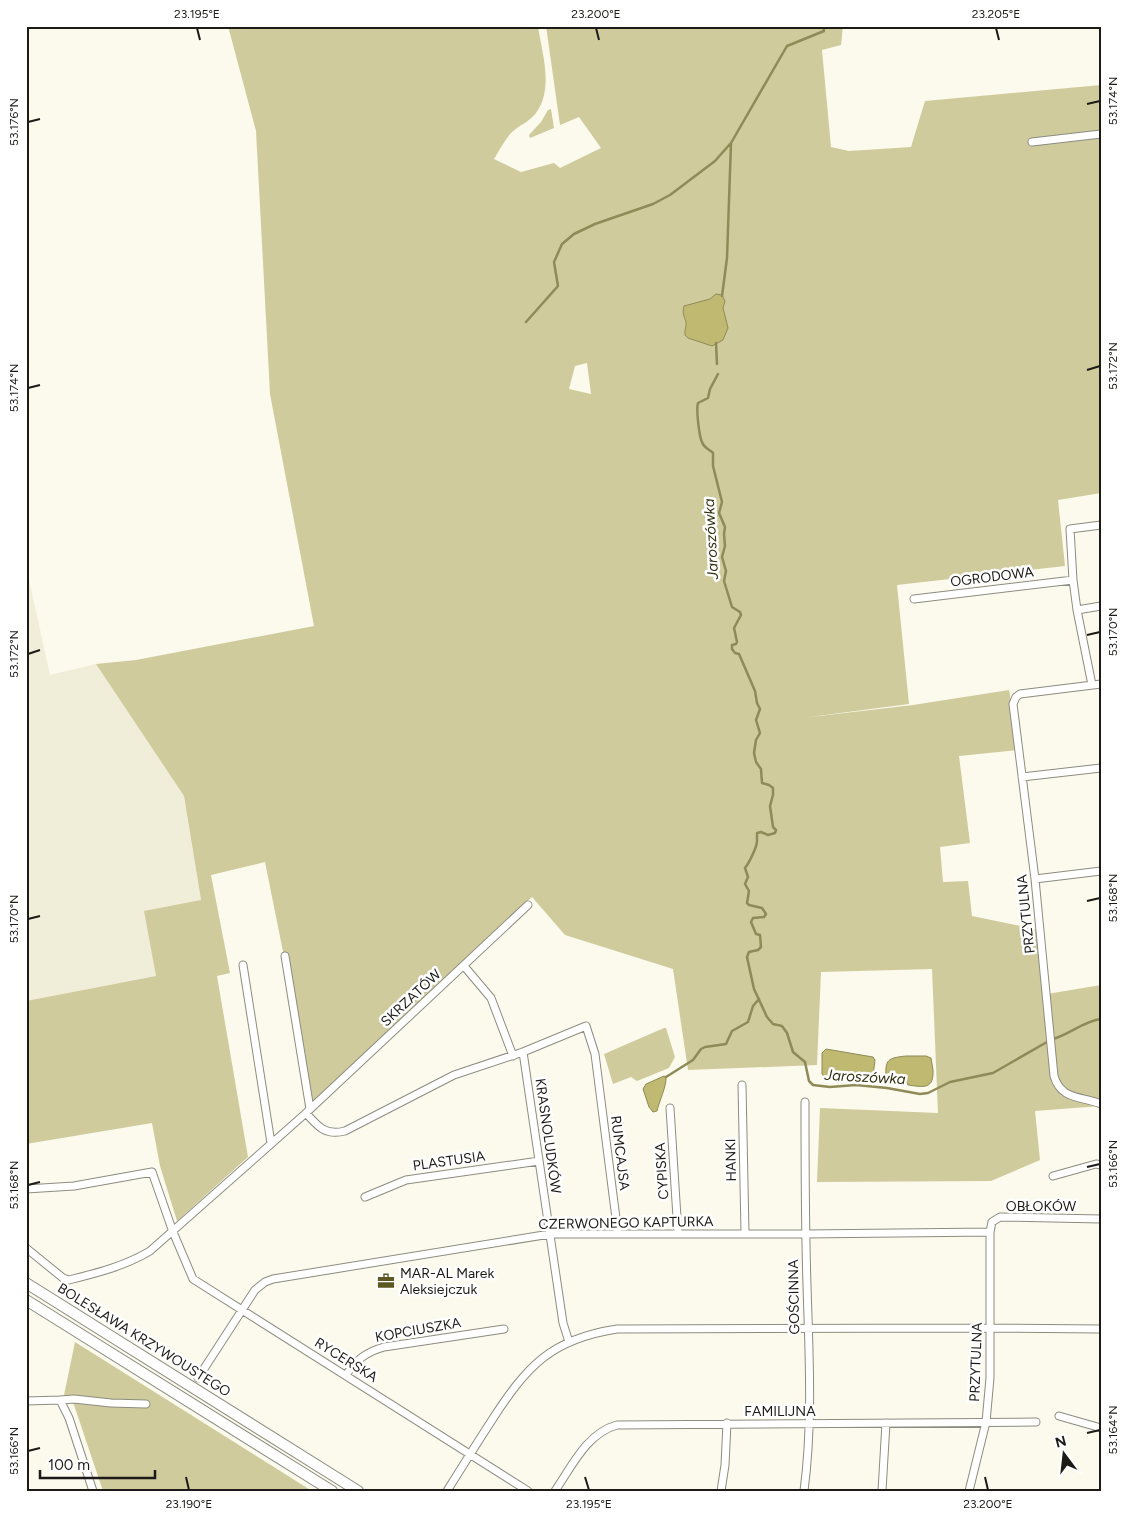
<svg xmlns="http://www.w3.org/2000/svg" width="1127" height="1517" font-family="Figtree,sans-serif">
  <rect width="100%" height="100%" fill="#fbfaec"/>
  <path fill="#f0eed9" d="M 26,566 L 50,675 L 96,664 L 184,796 L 201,901 L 157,976 L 26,1001 Z"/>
  <path fill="#cfcb9d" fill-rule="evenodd" d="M 228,26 L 538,26 C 542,53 553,86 538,110 C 532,121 519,125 511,133 C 504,141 499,151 494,159 L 521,172 L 554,163 L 560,168 L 601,148 L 579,117 L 560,125 L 546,26 L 843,26 L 841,45 L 822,50 L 831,147 L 849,151 L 911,147 L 925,101 L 1101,85 L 1101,493 L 1058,500 L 1065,566 L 897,585 L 909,704 L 802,718 L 913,705 L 1009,690 L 1019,750 L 959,756 L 970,843 L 940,847 L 943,882 L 968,881 L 972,916 L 1040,930 L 1047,994 L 1101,985 L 1101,1106 L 1035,1111 L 1040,1160 L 991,1181 L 817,1182 L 820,1108 L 938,1113 L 932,969 L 821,972 L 817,1065 L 688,1070 L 673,969 L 565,935 L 532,897 L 313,1101 L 265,862 L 211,875 L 230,973 L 217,976 L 248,1157 L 177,1221 L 160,1166 L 152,1123 L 26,1144 L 26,1001 L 156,976 L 144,911 L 201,900 L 184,796 L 96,664 L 136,660 L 314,626 L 270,394 L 256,131 ZM 587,363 L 591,394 L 569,389 L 575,366 Z
    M 551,109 L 554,128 L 530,138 L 529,135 L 541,122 L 548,110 Z
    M 664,1028 L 666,1028 L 675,1057 L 669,1068 L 637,1081 L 631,1077 L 613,1084 L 604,1054 Z
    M 75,1342 L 312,1491 L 103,1491 L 74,1405 L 64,1395 Z"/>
  <path fill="#c0b972" stroke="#8f8a57" d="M 716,294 L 722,295 L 725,301 L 723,308 L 728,328 L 723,340 L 712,346 L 688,338 L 685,335 C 684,330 687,326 686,322 C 684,316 682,313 684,306 L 710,299 Z
    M 826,1049 L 873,1057 L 875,1060 L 873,1076 L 826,1079 L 822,1074 L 822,1053 Z
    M 906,1056 L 926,1056 L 931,1058 C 932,1062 932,1066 933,1070 C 934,1090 923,1087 908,1085 L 905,1079 L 891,1081 L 886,1078 C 885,1059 888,1058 906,1056 Z
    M 664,1076 L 666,1077 C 667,1085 659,1102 657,1111 L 653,1112 L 649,1107 L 643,1089 L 646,1084 Z"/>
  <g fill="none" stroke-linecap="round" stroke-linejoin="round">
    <path stroke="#8f8a57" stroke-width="2.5" d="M 722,296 L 727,258 L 731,143 L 787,46 L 824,31 L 823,26
      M 526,322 L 558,286 L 554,262 L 562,244 L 574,234 L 595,224 L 653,204 L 670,195 L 715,161 L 730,144
      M 716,343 L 717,364
      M 718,374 L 710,389 L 708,398 L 698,403 C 696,408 699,436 702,442 C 704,448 710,450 713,453 L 713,466 L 722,502 L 719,513 L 725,527 L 724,534 L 725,546 L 722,557 L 726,571 L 724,581 L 732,607 L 740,612 L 741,615 L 734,628 L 737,642 L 736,644 L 732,645 L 732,649 L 735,653 L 739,654 L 755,691 L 757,703 L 760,709 L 756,720 L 760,733 L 756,740 L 754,753 L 756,762 L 761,769 L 762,783 L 769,785 L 773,788 L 773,795 L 770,806 L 773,827 L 776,830 L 775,833 L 768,835 L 761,832 L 757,833 C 757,835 757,838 757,841 C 757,847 749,863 745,868 L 748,877 L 745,884 L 749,891 L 747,903 L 749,905 L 762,908 L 766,914 L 764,917 L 753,918 L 751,922 L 756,934 L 760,935 L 761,947 L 758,950 L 749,952 L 747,957 L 754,989 L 767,1017 L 773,1024 L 782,1026 L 787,1033 L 793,1052 L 805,1062 L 809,1081 L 813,1085 L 830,1087 L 856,1085 L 887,1088 L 920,1094 L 928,1093 L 950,1082 L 993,1073 L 1047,1042
      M 1053,1039 C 1070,1034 1084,1021 1101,1019
      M 666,1077 L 693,1060 L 701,1049 L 705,1047 L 726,1044 L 732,1031 L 748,1022 L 753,1006 L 759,999"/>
    <g stroke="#8d8c80" stroke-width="9">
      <path id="street" d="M 1032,142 L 1101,134
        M 1073,580 L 1070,529 L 1101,525
        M 914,599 L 1073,580 L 1077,610 L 1092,685
        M 1077,610 L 1101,606
        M 1101,684 L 1020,694 L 1016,697 L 1013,704 L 1035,879 L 1054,1076 C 1061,1100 1081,1096 1101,1104
        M 1022,777 L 1101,768
        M 1035,879 L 1101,871
        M 285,956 L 310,1109
        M 243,965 L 271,1143
        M 464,966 L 491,998 L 513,1056
        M 523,1052 L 563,1323 L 569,1342
        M 742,1085 L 745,1233
        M 670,1108 L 678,1233
        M 306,1113 C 318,1127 326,1136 345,1131 L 454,1075 L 523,1052 L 586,1026 L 595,1054 L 618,1234
        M 1053,1176 L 1096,1164 L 1101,1165
        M 26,1189 L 74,1186 L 152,1172 L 173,1232 L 193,1279 L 528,1491
        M 365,1197 L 406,1180 L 539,1161
        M 26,1248 L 63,1278 L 69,1280 C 97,1273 125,1266 150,1251 L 306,1113 L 528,905
        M 346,1375 C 356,1360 366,1352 384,1347 L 504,1329
        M 198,1378 L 255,1290 L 265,1282 L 273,1279 L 550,1234 L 805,1234 L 990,1232
        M 60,1400 L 74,1399 L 111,1403 L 146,1404
        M 26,1401 L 60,1400 L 69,1418 L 93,1491
        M 1059,1416 L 1101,1428
        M 447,1491 C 462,1467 477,1443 492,1420 C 527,1366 551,1339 617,1329 L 989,1328 L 1101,1329
        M 555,1491 C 572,1466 587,1433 617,1425 L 1036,1422
        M 721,1491 L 725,1465 L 727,1423
        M 804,1491 C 813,1423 809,1353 807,1285 C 805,1224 805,1163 805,1102
        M 882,1491 L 886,1423
        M 969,1491 L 986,1422 L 990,1378 L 990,1232 L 992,1222 L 1000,1217 L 1101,1219"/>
    </g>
    <g stroke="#8d8c80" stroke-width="12">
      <path id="secondary" d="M 26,1283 L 358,1491
        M 26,1300 L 332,1491"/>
    </g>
    <use href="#street" stroke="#fff" stroke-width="7"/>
    <use href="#secondary" stroke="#fff" stroke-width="10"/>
  </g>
  <path fill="none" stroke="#1c1b17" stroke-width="2" d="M 197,28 L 200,40M 596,28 L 599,40M 996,28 L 999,40M 1087,104 L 1100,101M 28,122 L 40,119M 1087,370 L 1100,366M 28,388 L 40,385M 1087,635 L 1100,632M 28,654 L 40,650M 1087,901 L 1100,898M 28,919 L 40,916M 1087,1167 L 1100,1164M 28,1185 L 40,1182M 1087,1433 L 1100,1430M 28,1451 L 40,1448M 186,1477 L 189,1490M 585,1477 L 589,1490M 985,1477 L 988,1490"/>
  <defs>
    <g id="office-bare" transform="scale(1.35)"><path d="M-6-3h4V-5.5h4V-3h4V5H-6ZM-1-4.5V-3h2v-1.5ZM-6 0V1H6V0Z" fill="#5d5723" stroke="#fff" stroke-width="2.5" paint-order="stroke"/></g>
  </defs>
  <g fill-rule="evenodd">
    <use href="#office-bare" x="386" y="1281"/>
  </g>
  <g text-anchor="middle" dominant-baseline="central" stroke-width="5" stroke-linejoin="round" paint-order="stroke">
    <g font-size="14" fill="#1c1b17" stroke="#fff">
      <text transform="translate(992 577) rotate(-7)">OGRODOWA</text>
      <text transform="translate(1026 914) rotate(-96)">PRZYTULNA</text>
      <text transform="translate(411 998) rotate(-43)">SKRZATÓW</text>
      <text transform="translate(548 1136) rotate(82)">KRASNOLUDKÓW</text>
      <text transform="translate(620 1153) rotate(83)">RUMCAJSA</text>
      <text transform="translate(731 1160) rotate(-91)">HANKI</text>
      <text transform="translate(449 1161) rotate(-8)">PLASTUSIA</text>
      <text transform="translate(662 1171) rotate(-94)">CYPISKA</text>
      <text x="1041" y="1206">OBŁOKÓW</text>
      <text transform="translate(626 1223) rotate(-1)">CZERWONEGO KAPTURKA</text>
      <text transform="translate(794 1297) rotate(-91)">GOŚCINNA</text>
      <text transform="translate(418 1330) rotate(-10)">KOPCIUSZKA</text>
      <text transform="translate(144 1340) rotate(32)">BOLESŁAWA KRZYWOUSTEGO</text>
      <text transform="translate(346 1360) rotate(32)">RYCERSKA</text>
      <text transform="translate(976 1362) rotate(-88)">PRZYTULNA</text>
      <text x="780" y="1411">FAMILIJNA</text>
    </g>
    <g font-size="14" fill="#1c1b17" stroke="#fff" text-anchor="start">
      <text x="400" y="1273">MAR-AL Marek<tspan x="400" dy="16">Aleksiejczuk</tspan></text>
    </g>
    <g font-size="15" font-style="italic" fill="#343111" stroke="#fff">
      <text transform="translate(711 539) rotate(-93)">Jaroszówka</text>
      <text transform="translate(865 1077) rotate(3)">Jaroszówka</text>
    </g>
  </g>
  <rect width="1127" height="1517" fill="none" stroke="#ffffff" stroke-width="55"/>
  <g transform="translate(1064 1454) rotate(345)" stroke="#ffffff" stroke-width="4" paint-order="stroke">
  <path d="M0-4L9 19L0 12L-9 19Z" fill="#1c1b17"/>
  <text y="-8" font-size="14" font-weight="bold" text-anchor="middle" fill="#1c1b17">N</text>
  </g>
  <path d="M40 1470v8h115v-8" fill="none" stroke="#1c1b17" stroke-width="2.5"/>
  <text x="48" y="1470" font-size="15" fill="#1c1b17" stroke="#ffffff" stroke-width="4" paint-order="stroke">100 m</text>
  <rect x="28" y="28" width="1072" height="1462" fill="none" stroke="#1c1b17" stroke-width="2"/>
  <g font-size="12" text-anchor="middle" fill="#1c1b17">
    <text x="197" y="18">23.195°E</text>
    <text x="596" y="18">23.200°E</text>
    <text x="996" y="18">23.205°E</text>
    <text transform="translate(1113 101) rotate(-90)" y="4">53.174°N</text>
    <text transform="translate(14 122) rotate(-90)" y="4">53.176°N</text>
    <text transform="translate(1113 366) rotate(-90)" y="4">53.172°N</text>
    <text transform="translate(14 388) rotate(-90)" y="4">53.174°N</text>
    <text transform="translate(1113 632) rotate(-90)" y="4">53.170°N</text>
    <text transform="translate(14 654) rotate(-90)" y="4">53.172°N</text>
    <text transform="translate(1113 898) rotate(-90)" y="4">53.168°N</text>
    <text transform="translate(14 919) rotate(-90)" y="4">53.170°N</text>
    <text transform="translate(1113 1164) rotate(-90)" y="4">53.166°N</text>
    <text transform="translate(14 1185) rotate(-90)" y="4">53.168°N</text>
    <text transform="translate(1113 1430) rotate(-90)" y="4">53.164°N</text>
    <text transform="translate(14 1451) rotate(-90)" y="4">53.166°N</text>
    <text x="189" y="1508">23.190°E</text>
    <text x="589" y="1508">23.195°E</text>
    <text x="988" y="1508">23.200°E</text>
  </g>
</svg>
